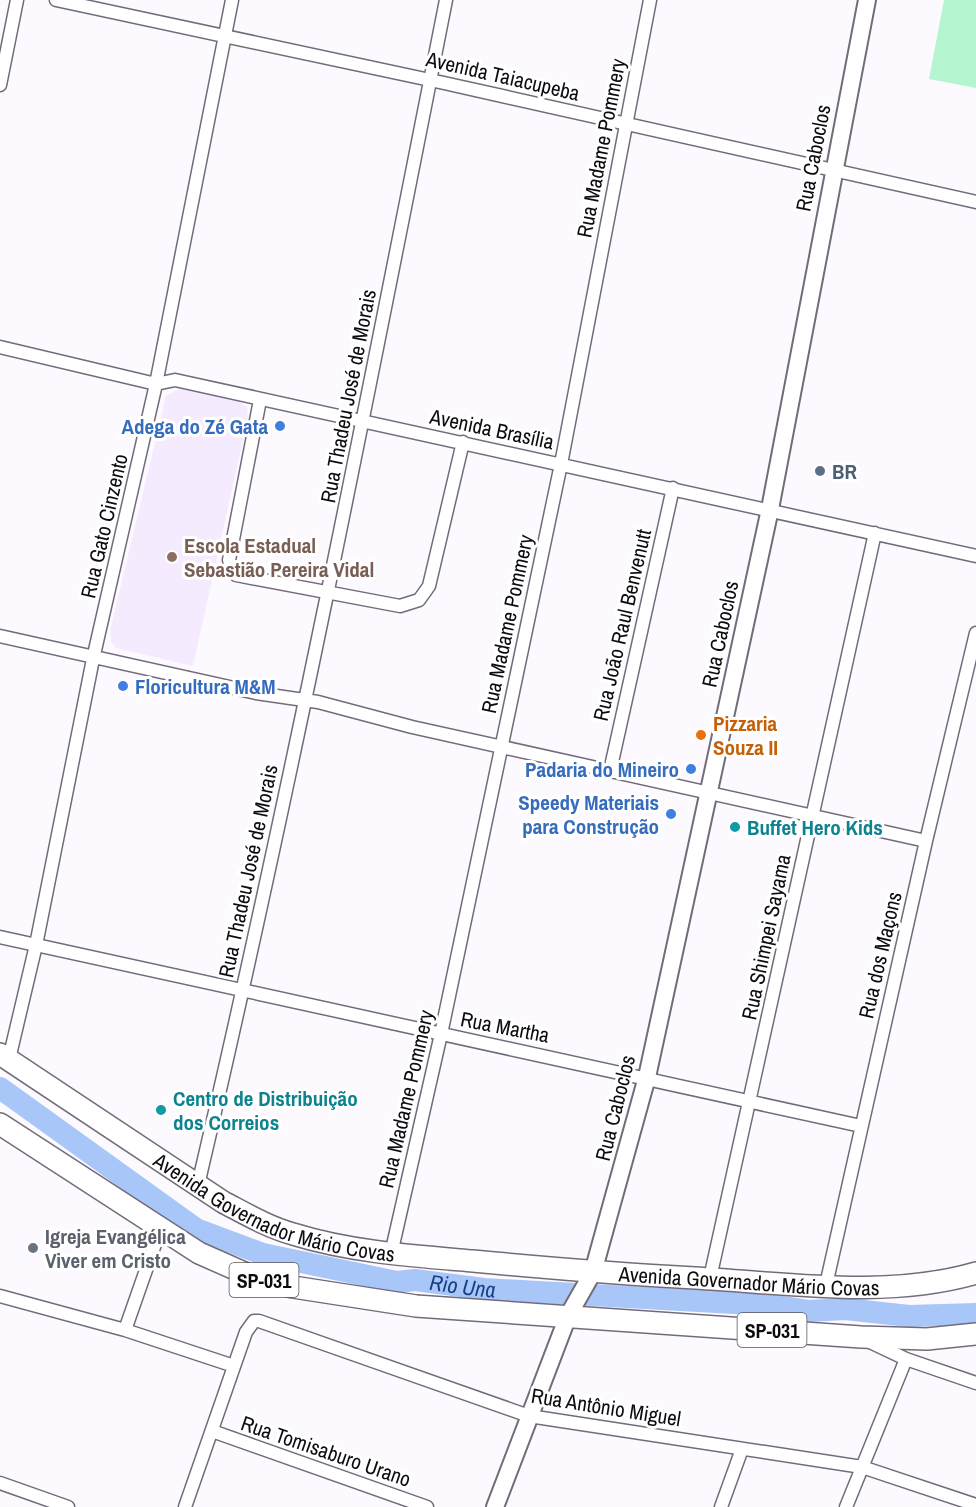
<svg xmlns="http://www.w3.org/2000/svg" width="976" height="1507" font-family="'Archivo Narrow',sans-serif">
  <rect width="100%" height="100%" fill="#fcfafe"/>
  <path fill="#f5ebfe" d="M 180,388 L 238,401 L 247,407 L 248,417 L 193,666 L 116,648 L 111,641 L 110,631 L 166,396 Z"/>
  <path fill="#b5f6d1" d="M 944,0 L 976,0 L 976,88 L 929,79 Z"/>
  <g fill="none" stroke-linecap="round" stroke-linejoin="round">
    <path stroke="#a8c6f7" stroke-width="22" id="s1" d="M 0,1088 L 196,1229 L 263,1254 L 397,1282 L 415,1280 L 484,1289 L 771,1305 L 809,1311 L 845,1309 L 909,1316 L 976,1314"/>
    <g stroke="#736b7a" stroke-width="15">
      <path id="street" d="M 56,0 L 444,83 L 976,202
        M 0,85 L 17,0
        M 0,347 L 156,384 L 175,380 L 976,556
        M 260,400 L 229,560 L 232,571 L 236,575 L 400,606 L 419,600 L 429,586 L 463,442
        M 0,636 L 256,693 L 318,702 L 412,727 L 926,841
        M 610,771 L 673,488
        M 0,937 L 861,1126
        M 9,1059 L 36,945 L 93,659 L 156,384 L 232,0
        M 198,1185 C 290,792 368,396 446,0
        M 391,1254 L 441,1034 L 561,464 L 650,0
        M 710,1278 L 875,533
        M 826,1285 L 926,841 L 976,633
        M 0,1296 L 125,1330 L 234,1366
        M 125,1330 L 160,1230
        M 870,1342 L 906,1359 L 976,1383
        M 212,1431 L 427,1507
        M 0,1483 L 68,1507
        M 185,1507 L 246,1332 L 254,1321 L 259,1321 L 529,1416 L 862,1467 L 976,1505
        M 721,1507 L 742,1449
        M 846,1507 L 906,1359"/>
    </g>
    <g stroke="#736b7a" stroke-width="20">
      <path id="secondary" d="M 495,1507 L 568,1316 L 593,1272 L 647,1077 L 770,509 L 867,0"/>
    </g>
    <g stroke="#736b7a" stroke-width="24">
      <g id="highway">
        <path id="s2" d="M 0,1054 L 223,1202 C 246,1214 268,1227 293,1234 C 351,1252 413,1256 473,1261 C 547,1268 621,1274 695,1278 C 788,1283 886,1299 976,1273"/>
        <path d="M 0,1124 L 199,1253 L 258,1279 L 293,1287 L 416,1306 L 861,1337 L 927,1339 L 976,1334"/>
      </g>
    </g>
    <use href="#street" stroke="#fff" stroke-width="12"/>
    <use href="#secondary" stroke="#fff" stroke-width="16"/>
    <use href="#highway" stroke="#fff" stroke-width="21"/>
  </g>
  <g fill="#3f7fe0" stroke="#fff" stroke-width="2">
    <circle cx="280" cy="426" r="6"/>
    <circle cx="123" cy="686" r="6"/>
    <circle cx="691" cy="769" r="6"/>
    <circle cx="671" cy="814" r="6"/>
  </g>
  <circle fill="#5c6f8a" stroke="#fff" stroke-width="2" cx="820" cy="471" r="6"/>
  <circle fill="#8d6e63" stroke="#fff" stroke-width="2" cx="172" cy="557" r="6"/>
  <circle fill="#e8710a" stroke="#fff" stroke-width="2" cx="701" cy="735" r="6"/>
  <g fill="#0f9aa8" stroke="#fff" stroke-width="2">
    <circle cx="735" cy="827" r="6"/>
    <circle cx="161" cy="1110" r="6"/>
  </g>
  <circle fill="#6b7280" stroke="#fff" stroke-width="2" cx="33" cy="1248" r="6"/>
  <g text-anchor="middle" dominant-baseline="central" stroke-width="6" stroke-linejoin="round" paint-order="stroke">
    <g fill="#fff" stroke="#565458" stroke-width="1.5">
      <rect x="229.5" y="1263" width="69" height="34" rx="4.5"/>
      <rect x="737.5" y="1313" width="69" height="34" rx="4.5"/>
    </g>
    <g font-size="20" font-weight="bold" fill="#0e0b10">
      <text x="264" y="1280">SP-031</text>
      <text x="772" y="1330">SP-031</text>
    </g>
    <g font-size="21" fill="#0e0b10" stroke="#fff">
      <text transform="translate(503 76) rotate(13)">Avenida Taiacupeba</text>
      <text transform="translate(601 148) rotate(-79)">Rua Madame Pommery</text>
      <text transform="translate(813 158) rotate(-79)">Rua Caboclos</text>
      <text transform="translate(348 396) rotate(-79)">Rua Thadeu José de Morais</text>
      <text transform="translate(492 429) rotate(12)">Avenida Brasília</text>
      <text transform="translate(104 526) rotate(-77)">Rua Gato Cinzento</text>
      <text transform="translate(507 624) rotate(-78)">Rua Madame Pommery</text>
      <text transform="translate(622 625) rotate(-77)">Rua João Raul Benvenutt</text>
      <text transform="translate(720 634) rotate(-78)">Rua Caboclos</text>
      <text transform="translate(248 871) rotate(-78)">Rua Thadeu José de Morais</text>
      <text transform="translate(766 937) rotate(-78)">Rua Shimpei Sayama</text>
      <text transform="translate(880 955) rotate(-77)">Rua dos Maçons</text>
      <text transform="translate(505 1027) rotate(11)">Rua Martha</text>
      <text transform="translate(406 1099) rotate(-77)">Rua Madame Pommery</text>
      <text transform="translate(615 1108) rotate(-76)">Rua Caboclos</text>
      <text stroke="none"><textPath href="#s2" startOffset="318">Avenida Governador Mário Covas</textPath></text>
      <text stroke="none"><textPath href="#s2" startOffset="804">Avenida Governador Mário Covas</textPath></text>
      <text transform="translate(606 1407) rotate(9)">Rua Antônio Miguel</text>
      <text transform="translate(326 1451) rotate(19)">Rua Tomisaburo Urano</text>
    </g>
    <g font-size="21" font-weight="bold" fill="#366cbe" stroke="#fff" text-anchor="end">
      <text x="268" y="426">Adega do Zé Gata</text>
      <text x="135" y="686" text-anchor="start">Floricultura M&amp;M</text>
      <text x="679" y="769">Padaria do Mineiro</text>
      <text x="659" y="802">Speedy Materiais<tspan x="659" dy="24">para Construção</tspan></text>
    </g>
    <g font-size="21" font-weight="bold" fill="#4e5e75" stroke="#fff" text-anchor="start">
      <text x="832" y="471">BR</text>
    </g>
    <g font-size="21" font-weight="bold" fill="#785e54" stroke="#fff" text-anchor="start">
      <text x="184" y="545">Escola Estadual<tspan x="184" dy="24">Sebastião Pereira Vidal</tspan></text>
    </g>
    <g font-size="21" font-weight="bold" fill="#c56008" stroke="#fff" text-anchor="start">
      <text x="713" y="723">Pizzaria<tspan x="713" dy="24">Souza II</tspan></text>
    </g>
    <g font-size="21" font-weight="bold" fill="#0d838f" stroke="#fff" text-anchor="start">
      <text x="747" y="827">Buffet Hero Kids</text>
      <text x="173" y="1098">Centro de Distribuição<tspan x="173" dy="24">dos Correios</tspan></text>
    </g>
    <g font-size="21" font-weight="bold" fill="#5b616d" stroke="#fff" text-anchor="start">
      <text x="45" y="1236">Igreja Evangélica<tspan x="45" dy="24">Viver em Cristo</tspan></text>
    </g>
    <g font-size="22" font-style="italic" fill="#164085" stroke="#fff">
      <text stroke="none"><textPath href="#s1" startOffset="516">Rio Una</textPath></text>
    </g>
  </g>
</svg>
